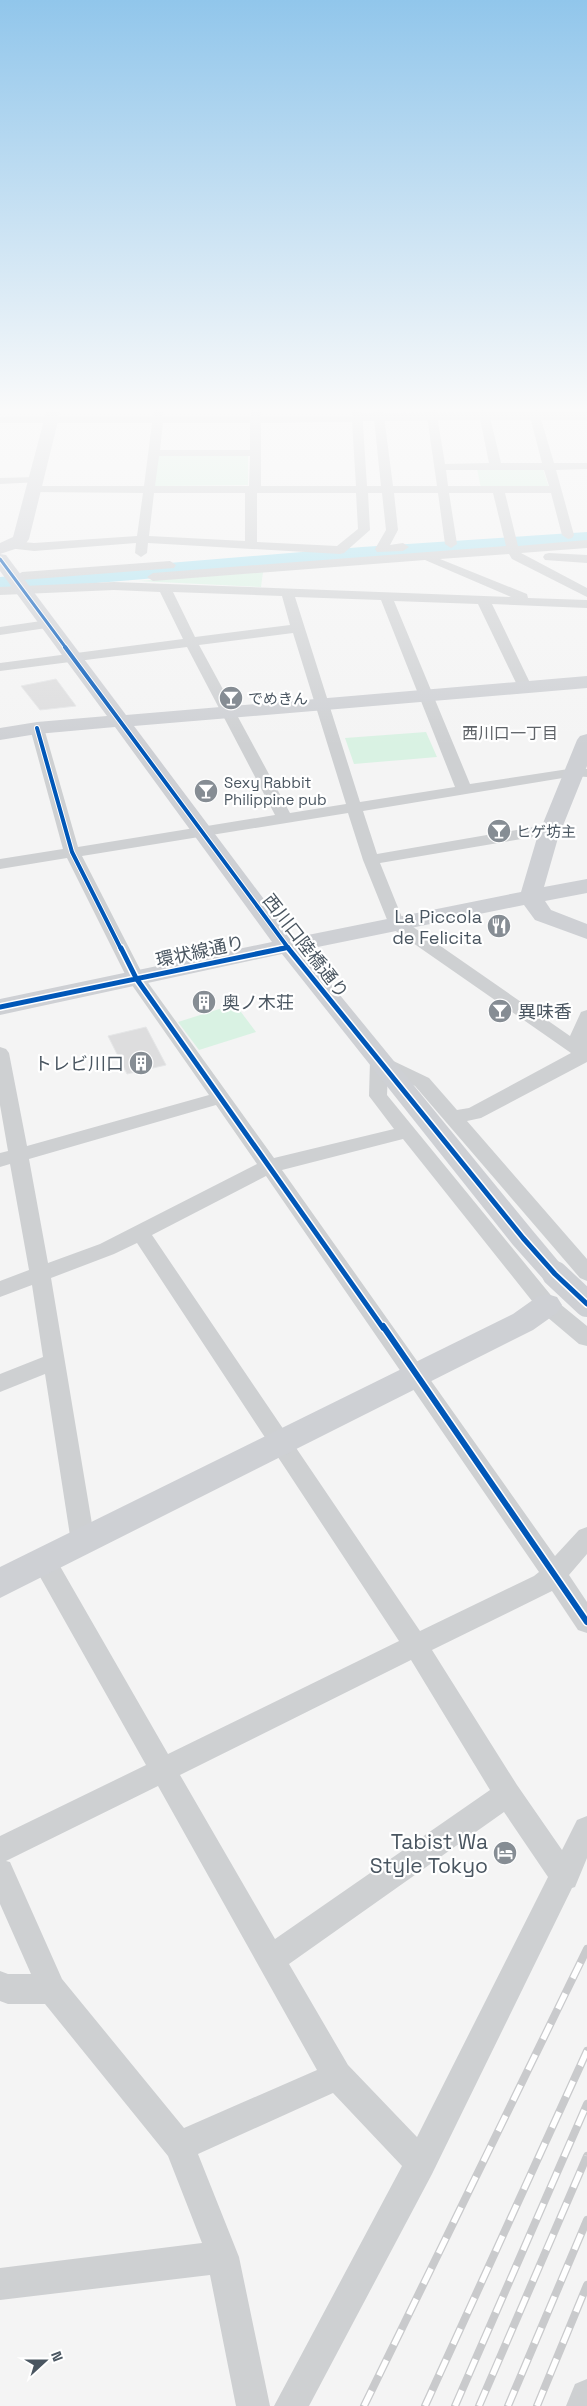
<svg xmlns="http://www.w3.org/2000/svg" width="587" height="2406" font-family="'Space Grotesk','Noto Sans JP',sans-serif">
  <rect width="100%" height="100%" fill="#f4f4f4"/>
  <path fill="#d9f2e3" d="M 158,455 L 248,455 L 248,485 L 154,486 Z
    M 477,469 L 543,469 L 549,488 L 481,488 Z
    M 263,572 L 261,587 L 138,581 Z
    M 426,732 L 437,757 L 354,764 L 345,738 Z
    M 235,1004 L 256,1032 L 199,1050 L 178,1022 Z"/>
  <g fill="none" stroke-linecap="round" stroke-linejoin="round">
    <path fill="#aee2f0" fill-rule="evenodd" d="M 587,532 L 587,546 L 362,561 L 0,591 L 0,577 L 362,547 Z"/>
  </g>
  <path fill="#ddddde" stroke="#e5e6e7" d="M 56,679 L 76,706 L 40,710 L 21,686 Z
    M 146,1027 L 166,1065 L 127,1074 L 108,1036 Z"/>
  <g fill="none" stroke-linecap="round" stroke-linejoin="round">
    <path fill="#ced0d2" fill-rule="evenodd" d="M 154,409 L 164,409 L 163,416 L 251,416 L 251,409 L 261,409 L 261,416 L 352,416 L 352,409 L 362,409 L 367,486 L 381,486 L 373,409 L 383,409 L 393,486 L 437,486 L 426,409 L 436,409 L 445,464 L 489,463 L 478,409 L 488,409 L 501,463 L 542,463 L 528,409 L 538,409 L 554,463 L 587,463 L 587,469 L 556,470 L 574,535 L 572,538 L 568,539 L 562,535 L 551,493 L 505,493 L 518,546 L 587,540 L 587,548 L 521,553 L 587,588 L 587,597 L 512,559 L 509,554 L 440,559 L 527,594 L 528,598 L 587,600 L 587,608 L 492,604 L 532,687 L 530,690 L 525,691 L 518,687 L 478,604 L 394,601 L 470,784 L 575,768 L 587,769 L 587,777 L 575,776 L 363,811 L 377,854 L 551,824 L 559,829 L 551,834 L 380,863 L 403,920 L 570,1036 L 581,1012 L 587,1010 L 587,1062 L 481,1118 L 467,1121 L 587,1259 L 587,1281 L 580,1278 L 415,1086 L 388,1073 L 387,1095 L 554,1299 L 587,1326 L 587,1346 L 579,1344 L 540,1311 L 403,1139 L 282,1170 L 555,1556 L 579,1530 L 587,1527 L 587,1554 L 569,1575 L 587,1602 L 587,1633 L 578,1630 L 552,1591 L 432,1650 L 517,1785 L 562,1850 L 577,1820 L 587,1816 L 587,1858 L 575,1887 L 572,1888 L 432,2174 L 309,2406 L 274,2406 L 402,2166 L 333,2093 L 198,2154 L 239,2257 L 270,2406 L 236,2406 L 210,2275 L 0,2300 L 0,2268 L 202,2243 L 168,2156 L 45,2004 L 8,2004 L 0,2001 L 0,1971 L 8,1974 L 31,1974 L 0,1904 L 0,1836 L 146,1765 L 35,1568 L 32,1561 L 35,1554 L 44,1551 L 53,1554 L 168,1754 L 399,1641 L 137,1243 L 114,1254 L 51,1278 L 95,1542 L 91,1549 L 83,1552 L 75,1549 L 71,1542 L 45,1374 L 0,1392 L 0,1374 L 43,1357 L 32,1285 L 0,1297 L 0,1281 L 29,1270 L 10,1164 L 0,1167 L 0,1153 L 8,1151 L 0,1105 L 0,1047 L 6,1049 L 9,1053 L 27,1146 L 209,1095 L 127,978 L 67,858 L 0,869 L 0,859 L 63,849 L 30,728 L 37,724 L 44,728 L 78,847 L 275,815 L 187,647 L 0,671 L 0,663 L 183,639 L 160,592 L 114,590 L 0,595 L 0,587 L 114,582 L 511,597 L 425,560 L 153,581 L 147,577 L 153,573 L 506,546 L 493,493 L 449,493 L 457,544 L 451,548 L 445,544 L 438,493 L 394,493 L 398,530 L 390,545 L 403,543 L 409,547 L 403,551 L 377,552 L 375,549 L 386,530 L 382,493 L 368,493 L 370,530 L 344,553 L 340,554 L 148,543 L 147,553 L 141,557 L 135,553 L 136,543 L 34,551 L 8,548 L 6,545 L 12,541 L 34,543 L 137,536 L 143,493 L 33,492 L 27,489 L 33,486 L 144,486 L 152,423 L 0,423 L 0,417 L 153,416 ZM 352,422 L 356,486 L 261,486 L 261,423 ZM 163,423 L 250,423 L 250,450 L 160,450 ZM 159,456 L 250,456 L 249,486 L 155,486 ZM 446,470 L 544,470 L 549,486 L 448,486 ZM 154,493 L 245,493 L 245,541 L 149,536 ZM 257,493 L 356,493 L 358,529 L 337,546 L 257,542 ZM 173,592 L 282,596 L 290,625 L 195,637 ZM 295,597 L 381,600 L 455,787 L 360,802 ZM 293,633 L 346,804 L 290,813 L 199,645 ZM 348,813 L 363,860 L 390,927 L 571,1053 L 469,1108 L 457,1110 L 429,1078 L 385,1057 L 379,1055 L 373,1057 L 370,1061 L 369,1096 L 394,1129 L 274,1158 L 144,977 L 82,856 ZM 216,1105 L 257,1164 L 100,1244 L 48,1263 L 29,1159 ZM 266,1176 L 539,1572 L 534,1576 L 420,1631 L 152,1235 ZM 411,1660 L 490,1790 L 275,1939 L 180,1775 ZM 158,1786 L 317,2070 L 184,2128 L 62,1979 L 10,1862 L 6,1861 ZM 504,1812 L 548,1877 L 417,2137 L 348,2065 L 289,1964 Z
      M 36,477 L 42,480 L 40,482 L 0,484 L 0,478 Z
      M 549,553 L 587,555 L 587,563 L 545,560 L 543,557 L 545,554 Z
      M 170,561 L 176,565 L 174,568 L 22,580 L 16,576 L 22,572 Z
      M 48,620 L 53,621 L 55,624 L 53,627 L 0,635 L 0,627 Z
      M 587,2379 L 587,2406 L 566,2406 L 575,2384 Z"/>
    <path fill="#ced0d4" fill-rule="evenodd" d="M 47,409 L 61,409 L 29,539 L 24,546 L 0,554 L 6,555 L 126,715 L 587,676 L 587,688 L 134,726 L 293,938 L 521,892 L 537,838 L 577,740 L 580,736 L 587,734 L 587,766 L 558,838 L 544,887 L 587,879 L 587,893 L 545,901 L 551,910 L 587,924 L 587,939 L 535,920 L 524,905 L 303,950 L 533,1231 L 569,1274 L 565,1281 L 555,1285 L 545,1281 L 513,1245 L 282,954 L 0,1015 L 0,999 L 272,942 L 115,727 L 37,734 L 0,740 L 0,728 L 37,722 L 107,716 L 0,571 L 0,543 L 13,537 Z
      M 587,412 L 587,420 L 357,421 L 350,417 L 357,413 Z
      M 547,1294 L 557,1297 L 562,1305 L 557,1313 L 533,1330 L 0,1598 L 0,1567 L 513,1314 L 537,1297 Z"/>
    <g stroke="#c9cacc" stroke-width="8">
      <path id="rail" d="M 364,2406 L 587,1949
        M 425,2406 L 587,2051
        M 455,2406 L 587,2104
        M 479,2406 L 587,2156
        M 508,2406 L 587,2220
        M 537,2406 L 587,2285"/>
    </g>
    <use href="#rail" stroke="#fff" stroke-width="5.5" stroke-dasharray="17" stroke-linecap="butt"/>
    <path stroke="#ced0d4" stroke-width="26" d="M 555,1274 L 587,1304"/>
    <g stroke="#fff" stroke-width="5">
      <path id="cycleway-far3" d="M 0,559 L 66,648"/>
    </g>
    <g stroke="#fff" stroke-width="6">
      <path id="cycleway-far2" d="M 65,647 L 289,949
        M 37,728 L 72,852 L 121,949
        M 279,949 L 288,947"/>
    </g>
    <g stroke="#fff" stroke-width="8">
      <path id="cycleway-far1" d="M 121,948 L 136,978 L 383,1328
        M 288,948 L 523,1238 L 555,1274 L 587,1304
        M 0,1007 L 285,948"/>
    </g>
    <g stroke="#fff" stroke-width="9">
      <path id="cycleway" d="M 383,1326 L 587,1622"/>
    </g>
    <use href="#cycleway-far3" stroke="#0057b8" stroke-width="3"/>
    <use href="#cycleway-far2" stroke="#0057b8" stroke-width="4"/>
    <use href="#cycleway-far1" stroke="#0057b8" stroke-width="5"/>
    <use href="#cycleway" stroke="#0057b8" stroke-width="6"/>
  </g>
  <linearGradient id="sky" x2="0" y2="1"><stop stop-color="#91c6eb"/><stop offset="0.55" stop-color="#fafafa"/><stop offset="1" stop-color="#fafafa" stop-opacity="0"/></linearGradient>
  <rect width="587" height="746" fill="url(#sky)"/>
  <defs>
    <g id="bar-disc" transform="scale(1.25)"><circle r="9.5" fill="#868d94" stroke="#fff"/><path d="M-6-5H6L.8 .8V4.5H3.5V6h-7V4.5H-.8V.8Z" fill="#fff"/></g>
    <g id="restaurant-disc" transform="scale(1.25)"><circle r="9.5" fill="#868d94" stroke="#fff"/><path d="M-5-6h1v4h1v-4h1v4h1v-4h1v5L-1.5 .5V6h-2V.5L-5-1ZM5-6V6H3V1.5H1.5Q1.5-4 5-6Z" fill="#fff"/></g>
    <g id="building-disc" transform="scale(1.25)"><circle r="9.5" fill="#868d94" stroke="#fff"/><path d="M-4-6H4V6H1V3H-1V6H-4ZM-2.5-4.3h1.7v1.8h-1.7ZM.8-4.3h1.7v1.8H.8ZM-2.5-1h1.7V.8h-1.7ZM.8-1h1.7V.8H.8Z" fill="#fff"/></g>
    <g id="hotel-disc" transform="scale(1.25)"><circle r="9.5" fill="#868d94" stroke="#fff"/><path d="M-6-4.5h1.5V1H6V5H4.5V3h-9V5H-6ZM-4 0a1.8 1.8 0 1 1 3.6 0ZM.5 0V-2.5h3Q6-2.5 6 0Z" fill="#fff"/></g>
  </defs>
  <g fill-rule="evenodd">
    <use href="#bar-disc" x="231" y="698"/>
    <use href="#bar-disc" x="206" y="791"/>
    <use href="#bar-disc" x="499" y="831"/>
    <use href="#restaurant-disc" x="499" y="926"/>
    <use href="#building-disc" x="204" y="1002"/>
    <use href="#bar-disc" x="500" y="1011"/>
    <use href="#building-disc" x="141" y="1063"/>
    <use href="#hotel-disc" x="505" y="1853"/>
  </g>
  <g text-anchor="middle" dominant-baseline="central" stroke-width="4.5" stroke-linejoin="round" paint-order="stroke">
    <g font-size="15" fill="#4a5661" stroke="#fff" text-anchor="start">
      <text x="248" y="698">でめきん</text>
      <text x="224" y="782">Sexy Rabbit<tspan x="224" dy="17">Philippine pub</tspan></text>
      <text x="516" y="831">ヒゲ坊主</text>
    </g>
    <g font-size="16" fill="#5f6368" stroke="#fff">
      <text x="510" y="733">西川口一丁目</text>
    </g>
    <g font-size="18" fill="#4a5661" stroke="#fff" text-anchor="end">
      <text x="482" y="916">La Piccola<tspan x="482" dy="21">de Felicita</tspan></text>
      <text x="222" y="1002" text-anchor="start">奥ノ木荘</text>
      <text x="518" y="1011" text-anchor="start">異味香</text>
      <text x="124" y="1063">トレビ川口</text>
    </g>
    <g font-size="18" fill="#4a5661" stroke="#fff">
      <text transform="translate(306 946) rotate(52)">西川口陸橋通り</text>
      <text transform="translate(200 951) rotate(-12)">環状線通り</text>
    </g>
    <g font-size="21" fill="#4a5661" stroke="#fff" text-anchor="end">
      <text x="488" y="1841">Tabist Wa<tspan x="488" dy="24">Style Tokyo</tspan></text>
    </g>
  </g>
  <g transform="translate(45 2361) rotate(69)" stroke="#ffffff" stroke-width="4" paint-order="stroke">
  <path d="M0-4L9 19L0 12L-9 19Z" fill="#4a5661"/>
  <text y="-8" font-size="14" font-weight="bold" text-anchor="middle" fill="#4a5661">N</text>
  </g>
</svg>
